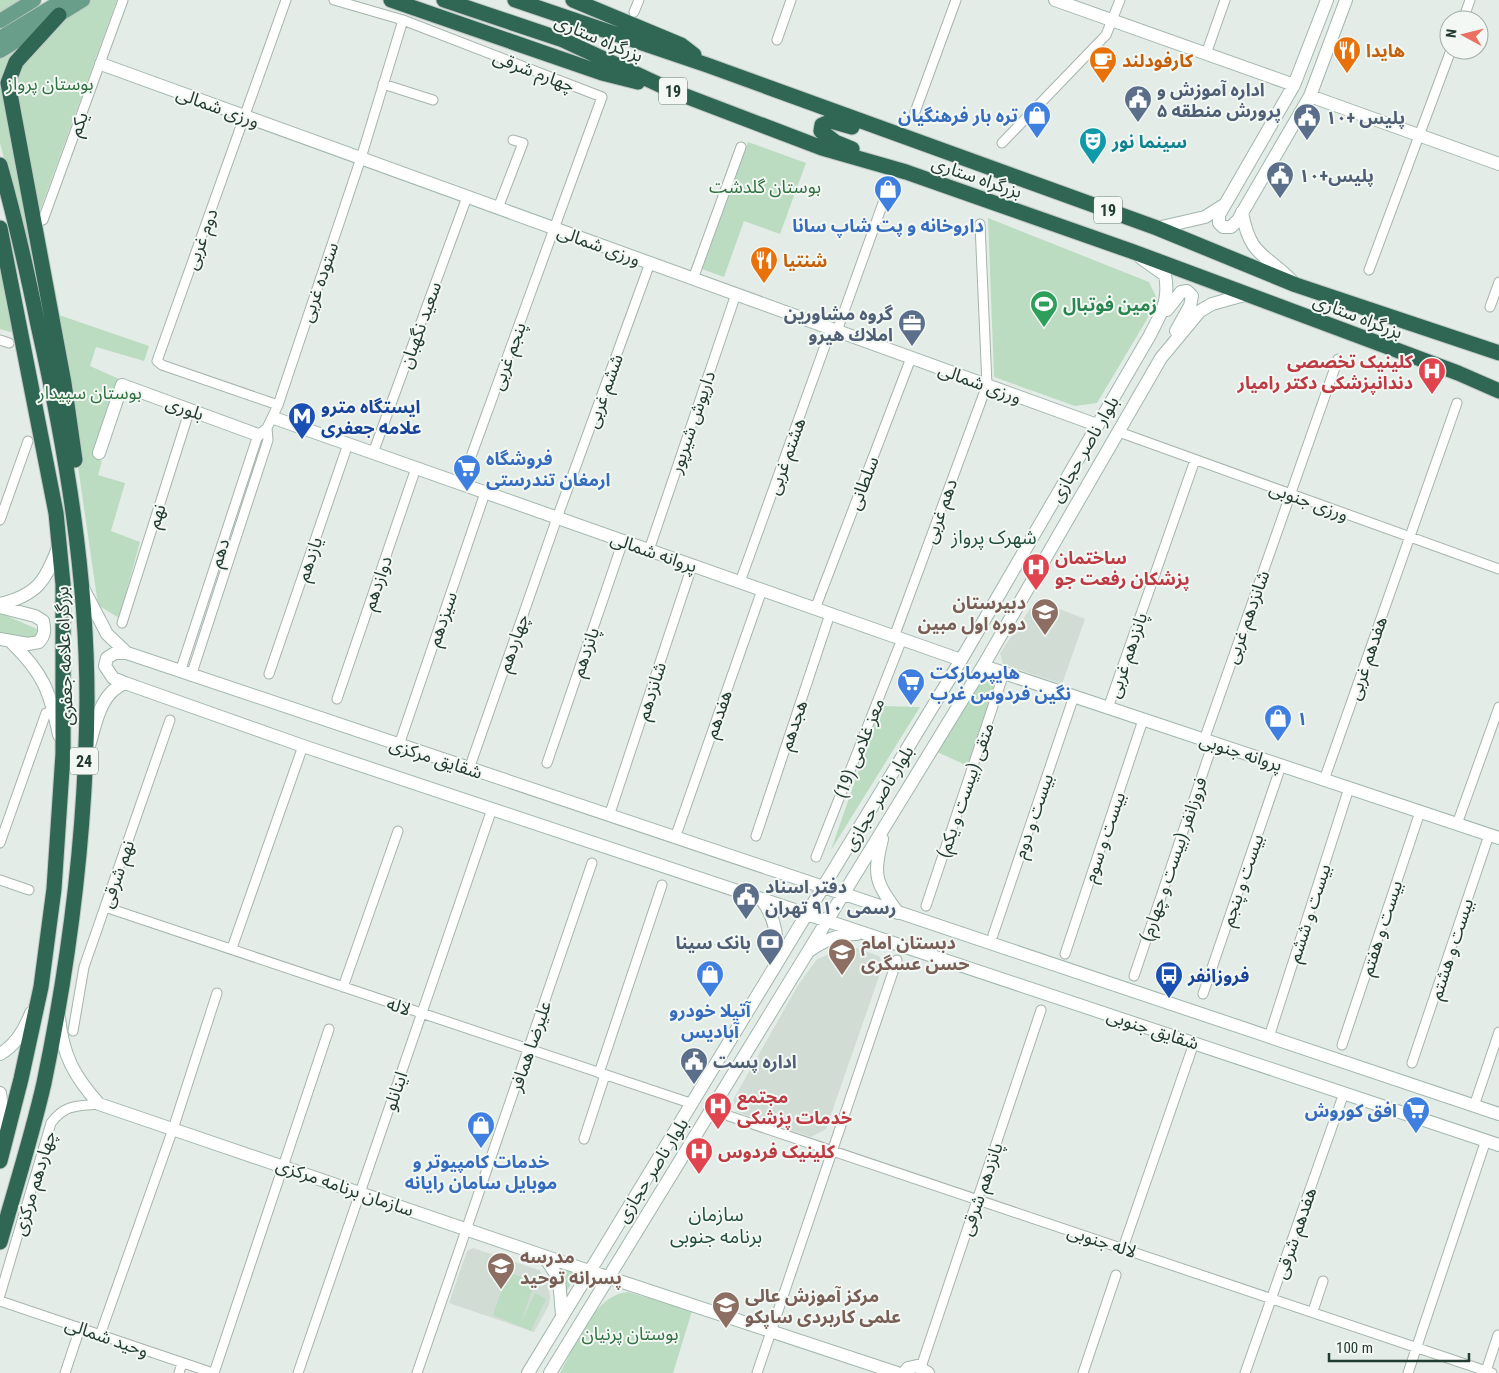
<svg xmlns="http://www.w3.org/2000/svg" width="1499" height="1373" font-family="'Roboto Condensed','Noto Sans Arabic',sans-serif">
  <rect width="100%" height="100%" fill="#e3ece6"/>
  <path fill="#d1dcd5" d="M 1036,600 L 1085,619 L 1062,684 L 1003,664 L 1000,653 Z
    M 848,945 L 879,956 L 883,965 L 826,1129 L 811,1137 L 737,1112 L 733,1100 L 797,987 L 816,960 Z
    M 473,1248 L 539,1270 L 548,1283 L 550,1296 L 549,1305 L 534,1332 L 449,1303 L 467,1251 Z"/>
  <path fill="#bcdcc1" d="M 0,0 L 26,0 L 0,15 Z
    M 92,0 L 117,0 L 38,216 L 14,88 L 18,69 L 62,19 Z
    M 31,38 L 10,61 L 39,291 L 0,143 L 0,57 Z
    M 748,142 L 806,163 L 780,234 L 744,221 L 724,277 L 702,269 Z
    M 988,218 L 1149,282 L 1158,301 L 1097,403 L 1075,406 L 994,377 Z
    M 0,256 L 14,333 L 0,329 Z
    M 56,314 L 149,346 L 144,361 L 96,347 L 90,366 L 119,379 L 94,457 L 102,461 L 98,475 L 125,483 L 111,531 L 140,542 L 119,618 L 98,605 Z
    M 0,613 L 37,629 L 38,635 L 33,640 L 0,634 Z
    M 981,671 L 1001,679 L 970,767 L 935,751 Z
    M 881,706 L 920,707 L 831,850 Z
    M 557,1266 L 577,1273 L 567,1291 Z
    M 508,1272 L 535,1282 L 521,1322 L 535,1293 L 546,1299 L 531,1331 L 493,1315 Z
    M 628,1292 L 692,1311 L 673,1373 L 560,1373 C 576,1346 593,1295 628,1292 Z"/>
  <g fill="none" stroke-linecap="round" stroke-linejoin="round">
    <g stroke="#a6b4ac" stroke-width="11">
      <path id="street" d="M 334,0 L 403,20 L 602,97 L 461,484
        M 634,12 L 639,0
        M 1463,20 L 1470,0
        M 777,40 L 791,0
        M 1206,54 L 1225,0
        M 383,84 L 433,100
        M 915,112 L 956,0
        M 1002,143 L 1106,35 L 1120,0
        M 498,208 L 523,143 L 513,140
        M 43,220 L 123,0
        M 1369,270 L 1451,50
        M 693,279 L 741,147
        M 1490,307 L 1499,282
        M 837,331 L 884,200
        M 0,340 L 9,343
        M 278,405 L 162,365 L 157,361 L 286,0
        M 1119,432 L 1499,569
        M 373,453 L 467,197
        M 0,520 L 28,441
        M 649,550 L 736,294
        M 740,582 L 831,329
        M 815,609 L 911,358
        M 122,623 L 190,409
        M 894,637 L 987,385 L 980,224
        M 180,672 L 258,435 L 267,428 L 278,405 L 361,158 L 403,20
        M 269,674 L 348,444
        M 191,676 L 268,440 L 267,428
        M 337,699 L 416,468
        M 1108,708 L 1195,460
        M 1204,740 L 1338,359
        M 399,745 L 485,493
        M 547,763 L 623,541
        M 469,769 L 557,518 L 650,263
        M 1324,780 L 1457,403
        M 609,816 L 692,566
        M 1457,824 L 1499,707
        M 756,836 L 830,614
        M 675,838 L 762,590
        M 0,843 L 46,713
        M 816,857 L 902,639
        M 0,880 L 29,890
        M 926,906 L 1004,673
        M 105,907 L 693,1104
        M 993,935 L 1074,696
        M 232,948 L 303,746
        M 1065,954 L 1143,720
        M 1134,976 L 1213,743
        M 343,987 L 398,831
        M 1203,994 L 1281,766
        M 73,1031 L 84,967 L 170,720
        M 1269,1037 L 1349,788
        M 1342,1045 L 1420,812
        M 1412,1063 L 1489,835
        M 599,1073 L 662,885
        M 1474,1106 L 1499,1032
        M 711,1110 L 1492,1373
        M 584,1139 L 605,1075
        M 1123,1248 L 1194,1043
        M 0,1295 L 51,1123 C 65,1104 78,1106 99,1104
        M 0,1301 L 213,1373
        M 1313,1311 L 1323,1281
        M 100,1335 L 173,1129 L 217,993
        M 921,1367 L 1041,1010
        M 1486,1371 L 1498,1335
        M 65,1373 L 80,1328
        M 179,1373 L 182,1363
        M 214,1373 L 329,1029
        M 298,1373 L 492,809
        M 417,1373 L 592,863
        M 757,1373 L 897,960
        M 1083,1373 L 1116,1275
        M 1245,1373 L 1344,1093
        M 1408,1373 L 1486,1140"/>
    </g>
    <g stroke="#a1b7ad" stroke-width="14">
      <path id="secondary" d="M 1055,0 L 1294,85
        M 1327,0 L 1294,85 L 1219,215 L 1219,223 L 1223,227 L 1231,227 L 1238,220 L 1310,96 L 1346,0
        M 101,64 L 1097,425
        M 1310,96 L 1499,164
        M 1242,212 C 1250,258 1266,253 1294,283
        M 1157,228 L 1205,217 L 1224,205
        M 1167,310 L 1181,292 L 1187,291 L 1192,296 L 1190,306 L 1176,331
        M 274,418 L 961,660
        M 99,453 L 122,385 L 258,435
        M 83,588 L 107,634 L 127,653 L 1499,1114
        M 0,604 C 38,595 46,580 59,545
        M 0,607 L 35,616 L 43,621 C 45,630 45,635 39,642 L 28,644 L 0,639
        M 11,642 C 44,674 50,692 59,735
        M 127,653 L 115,653 L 107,658 L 105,666 L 113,678 L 125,683 L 303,746 L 1499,1145
        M 983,666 L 1499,838
        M 89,746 C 96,723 100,693 125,683
        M 882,839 C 873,877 875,881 898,913
        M 761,899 C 777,919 778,940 776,965
        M 809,951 C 824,940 839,934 857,934
        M 59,1018 C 63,1056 74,1076 99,1104 L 544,1256 L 897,1373
        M 0,1054 C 16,1045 25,1029 31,1013
        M 0,1093 L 4,1122 L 3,1133
        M 544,1256 L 559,1279 L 562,1315
        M 528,1373 L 961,660 L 1150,335 C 1161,313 1170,301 1165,275 L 1141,258
        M 550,1373 L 983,666 L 1161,358 L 1200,311 L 1212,304 L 1248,294
        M 904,1373 L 908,1368 L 917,1366 L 928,1373"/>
    </g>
    <g stroke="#c1c8c6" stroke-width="16">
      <path id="primary" d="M 0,21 L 34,0
        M 0,38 L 63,0
        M 0,51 L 83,0"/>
    </g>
    <g stroke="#c1c8c6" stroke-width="17">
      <path id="highway" d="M 391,0 L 602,73 L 638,82
        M 444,0 L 563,40 L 675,92 L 822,148 L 906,172 L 1131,251 L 1458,373 L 1499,391
        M 515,0 L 707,65 L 1157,228 L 1296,285 L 1499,353
        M 573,0 L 681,45 L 694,55
        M 59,15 L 16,62 L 8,83 L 64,383 L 75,460
        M 852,149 L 835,142 L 821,131 L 822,125 L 831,121 L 852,127
        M 0,165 C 15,218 27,271 38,325 C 66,449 87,574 87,701 C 86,828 70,958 44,1083 C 32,1136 15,1189 0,1242
        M 0,228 L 56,513 L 63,584 L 63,754 L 54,889 L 41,987 L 21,1079 L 0,1161"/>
    </g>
    <use href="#street" stroke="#fff" stroke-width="9"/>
    <use href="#secondary" stroke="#fff" stroke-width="12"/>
    <use href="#primary" stroke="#699f8a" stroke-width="14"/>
    <use href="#highway" stroke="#306754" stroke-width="15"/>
  </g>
  <defs>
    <g id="restaurant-pin" transform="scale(1.4375)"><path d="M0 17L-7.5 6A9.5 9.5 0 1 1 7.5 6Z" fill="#e8710a" stroke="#f3f8f5"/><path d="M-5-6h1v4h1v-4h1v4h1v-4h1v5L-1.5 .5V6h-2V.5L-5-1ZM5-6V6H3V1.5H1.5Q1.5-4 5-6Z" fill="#fff"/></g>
    <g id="cafe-pin" transform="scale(1.4375)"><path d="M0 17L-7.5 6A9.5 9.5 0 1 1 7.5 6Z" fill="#e8710a" stroke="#f3f8f5"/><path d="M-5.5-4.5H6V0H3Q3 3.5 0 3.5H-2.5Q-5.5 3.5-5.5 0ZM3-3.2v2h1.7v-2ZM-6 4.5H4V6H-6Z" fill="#fff"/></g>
    <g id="civic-pin" transform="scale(1.4375)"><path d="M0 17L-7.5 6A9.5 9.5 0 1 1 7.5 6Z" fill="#5c6f8a" stroke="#f3f8f5"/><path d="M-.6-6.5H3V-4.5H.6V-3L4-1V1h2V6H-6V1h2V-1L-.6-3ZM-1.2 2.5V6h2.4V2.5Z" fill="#fff"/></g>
    <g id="shop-pin" transform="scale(1.4375)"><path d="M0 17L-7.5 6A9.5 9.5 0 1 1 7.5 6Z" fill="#3f7fe0" stroke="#f3f8f5"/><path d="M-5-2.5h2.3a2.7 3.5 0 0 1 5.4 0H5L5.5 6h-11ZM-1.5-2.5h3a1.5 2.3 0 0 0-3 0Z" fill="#fff"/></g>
    <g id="theatre-pin" transform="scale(1.4375)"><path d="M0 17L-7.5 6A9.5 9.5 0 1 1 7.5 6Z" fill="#0f9aa8" stroke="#f3f8f5"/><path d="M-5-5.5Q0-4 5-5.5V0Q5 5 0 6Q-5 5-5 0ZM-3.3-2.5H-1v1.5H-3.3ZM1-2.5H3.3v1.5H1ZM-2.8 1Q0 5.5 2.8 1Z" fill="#fff"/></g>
    <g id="stadium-pin" transform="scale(1.4375)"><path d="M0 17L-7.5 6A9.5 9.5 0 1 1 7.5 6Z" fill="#2e9e5b" stroke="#f3f8f5"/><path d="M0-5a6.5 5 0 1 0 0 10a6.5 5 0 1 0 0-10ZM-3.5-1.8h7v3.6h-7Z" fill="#fff"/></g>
    <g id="office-pin" transform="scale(1.4375)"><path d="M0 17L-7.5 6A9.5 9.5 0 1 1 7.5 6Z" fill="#5c6f8a" stroke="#f3f8f5"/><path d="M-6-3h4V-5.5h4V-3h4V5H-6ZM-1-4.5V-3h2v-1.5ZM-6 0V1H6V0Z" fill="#fff"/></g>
    <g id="hospital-pin" transform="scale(1.4375)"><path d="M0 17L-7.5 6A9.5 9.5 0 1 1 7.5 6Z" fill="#e0444e" stroke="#f3f8f5"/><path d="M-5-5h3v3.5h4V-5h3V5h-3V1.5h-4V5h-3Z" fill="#fff"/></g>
    <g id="metro-pin" transform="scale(1.4375)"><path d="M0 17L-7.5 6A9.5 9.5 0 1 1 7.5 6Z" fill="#1a4fb4" stroke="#f3f8f5"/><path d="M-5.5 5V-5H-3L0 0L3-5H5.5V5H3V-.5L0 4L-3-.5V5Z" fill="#fff"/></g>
    <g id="supermarket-pin" transform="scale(1.4375)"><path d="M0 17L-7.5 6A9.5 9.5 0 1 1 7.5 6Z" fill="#3f7fe0" stroke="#f3f8f5"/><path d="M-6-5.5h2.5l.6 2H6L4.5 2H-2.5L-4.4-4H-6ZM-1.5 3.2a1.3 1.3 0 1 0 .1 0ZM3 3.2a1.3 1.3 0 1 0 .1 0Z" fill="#fff"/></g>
    <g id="school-pin" transform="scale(1.4375)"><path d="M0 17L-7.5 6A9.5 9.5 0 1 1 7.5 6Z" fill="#8d6e63" stroke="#f3f8f5"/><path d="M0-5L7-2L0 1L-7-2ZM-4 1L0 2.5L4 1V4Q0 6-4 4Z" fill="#fff"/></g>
    <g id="bank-pin" transform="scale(1.4375)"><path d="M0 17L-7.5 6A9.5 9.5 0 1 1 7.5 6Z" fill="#5c6f8a" stroke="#f3f8f5"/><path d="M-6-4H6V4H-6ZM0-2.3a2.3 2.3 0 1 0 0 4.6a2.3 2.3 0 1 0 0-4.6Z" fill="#fff"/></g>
    <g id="bus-pin" transform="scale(1.4375)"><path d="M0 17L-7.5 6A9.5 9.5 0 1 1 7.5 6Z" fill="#1a4fb4" stroke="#f3f8f5"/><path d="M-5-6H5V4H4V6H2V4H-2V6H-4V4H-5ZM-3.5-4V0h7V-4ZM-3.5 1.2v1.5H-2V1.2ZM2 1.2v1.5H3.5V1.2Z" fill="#fff"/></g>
    <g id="university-pin" transform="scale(1.4375)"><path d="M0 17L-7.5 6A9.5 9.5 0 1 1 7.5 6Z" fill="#8d6e63" stroke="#f3f8f5"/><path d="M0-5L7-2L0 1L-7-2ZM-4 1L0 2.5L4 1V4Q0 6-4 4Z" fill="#fff"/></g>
  </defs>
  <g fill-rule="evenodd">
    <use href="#restaurant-pin" x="1347" y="50"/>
    <use href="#cafe-pin" x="1103" y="60"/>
    <use href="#civic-pin" x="1138" y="99"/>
    <use href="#shop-pin" x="1037" y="115"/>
    <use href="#civic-pin" x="1307" y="117"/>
    <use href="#theatre-pin" x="1093" y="141"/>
    <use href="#civic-pin" x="1280" y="175"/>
    <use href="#shop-pin" x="888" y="189"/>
    <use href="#restaurant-pin" x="764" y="260"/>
    <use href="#stadium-pin" x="1044" y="304"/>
    <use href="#office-pin" x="912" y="323"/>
    <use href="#hospital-pin" x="1432" y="371"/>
    <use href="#metro-pin" x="302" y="416"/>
    <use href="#supermarket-pin" x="467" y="468"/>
    <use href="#hospital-pin" x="1036" y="567"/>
    <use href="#school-pin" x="1045" y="612"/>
    <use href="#supermarket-pin" x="911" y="682"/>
    <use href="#shop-pin" x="1278" y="718"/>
    <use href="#civic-pin" x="746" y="896"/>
    <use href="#bank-pin" x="770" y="942"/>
    <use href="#school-pin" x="842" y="952"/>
    <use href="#shop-pin" x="710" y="974"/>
    <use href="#bus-pin" x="1169" y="975"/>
    <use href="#civic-pin" x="694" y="1061"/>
    <use href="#hospital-pin" x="718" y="1106"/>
    <use href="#supermarket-pin" x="1416" y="1110"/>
    <use href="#shop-pin" x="481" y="1125"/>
    <use href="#hospital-pin" x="699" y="1151"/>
    <use href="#school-pin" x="501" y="1266"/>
    <use href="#university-pin" x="726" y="1305"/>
  </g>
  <g text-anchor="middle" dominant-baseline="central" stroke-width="4" stroke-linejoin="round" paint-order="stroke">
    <g fill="#f3f8f5" stroke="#61746c" stroke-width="1">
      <rect x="659" y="77.5" width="28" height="27" rx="4"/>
      <rect x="1094" y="196.5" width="28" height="27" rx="4"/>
      <rect x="70" y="747.5" width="28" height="27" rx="4"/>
    </g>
    <g font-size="16" font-weight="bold" fill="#233c32">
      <text x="673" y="91">19</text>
      <text x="1108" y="210">19</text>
      <text x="84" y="761">24</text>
    </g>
    <g font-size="18" fill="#233c32" stroke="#f3f8f5">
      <text transform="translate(599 38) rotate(23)">بزرگراه ستاری</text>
      <text transform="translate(534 71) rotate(21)">چهارم شرقی</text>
      <text transform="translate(218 107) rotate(20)">ورزی شمالی</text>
      <text transform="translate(78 124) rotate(-69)">یکم</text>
      <text transform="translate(977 177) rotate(19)">بزرگراه ستاری</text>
      <text transform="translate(201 239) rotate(-70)">دوم غربی</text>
      <text transform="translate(599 245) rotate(20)">ورزی شمالی</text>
      <text transform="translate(319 282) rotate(-71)">ستوده غربی</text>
      <text transform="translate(1358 316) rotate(21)">بزرگراه ستاری</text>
      <text transform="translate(420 325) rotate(-70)">سعید نگهبان</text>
      <text transform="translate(508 356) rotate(-70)">پنجم غربی</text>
      <text transform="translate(980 383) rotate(20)">ورزی شمالی</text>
      <text transform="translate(604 391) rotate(-70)">ششم غربی</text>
      <text transform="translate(185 408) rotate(20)">بلوری</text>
      <text transform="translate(692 422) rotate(-71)">داریوش شیرپور</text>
      <text transform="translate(1084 449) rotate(-60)">بلوار ناصر حجازی</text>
      <text transform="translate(786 456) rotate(-70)">هشتم غربی</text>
      <text transform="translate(863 483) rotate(-69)">سلطانی</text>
      <text transform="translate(1309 501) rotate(20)">ورزی جنوبی</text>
      <text transform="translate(940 511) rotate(-70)">دهم غربی</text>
      <text transform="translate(156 516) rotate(-72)">نهم</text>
      <text transform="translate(654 552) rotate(19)">پروانه شمالی</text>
      <text transform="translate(219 553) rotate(-72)">دهم</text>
      <text transform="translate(309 559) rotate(-71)">یازدهم</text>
      <text transform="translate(377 583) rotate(-71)">دوازدهم</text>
      <text transform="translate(1247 617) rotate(-70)">شانزدهم غربی</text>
      <text transform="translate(442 619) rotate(-71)">سیزدهم</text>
      <text transform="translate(513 643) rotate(-71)">چهاردهم</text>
      <text transform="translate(585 652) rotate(-71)">پانزدهم</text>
      <text transform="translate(1127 655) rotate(-71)">پانزدهم غربی</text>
      <text transform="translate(64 656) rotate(-92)">بزرگراه علامه جعفری</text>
      <text transform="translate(1367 658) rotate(-71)">هفدهم غربی</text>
      <text transform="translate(651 691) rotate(-72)">شانزدهم</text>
      <text transform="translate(718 714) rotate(-71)">هفدهم</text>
      <text transform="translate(793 725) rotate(-71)">هجدهم</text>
      <text transform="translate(859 748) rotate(-68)">معز غلامی (19)</text>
      <text transform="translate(1241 752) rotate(18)">پروانه جنوبی</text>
      <text transform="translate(436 758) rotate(18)">شقایق مرکزی</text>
      <text transform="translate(965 790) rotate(-71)">متقی (بیست و یکم)</text>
      <text transform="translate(878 798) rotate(-59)">بلوار ناصر حجازی</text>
      <text transform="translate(1033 816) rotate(-71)">بیست و دوم</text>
      <text transform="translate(1104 837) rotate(-71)">بیست و سوم</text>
      <text transform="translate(1173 859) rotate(-71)">فروزانفر (بیست و چهارم)</text>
      <text transform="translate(117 874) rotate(-71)">نهم شرقی</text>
      <text transform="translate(1242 880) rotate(-71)">بیست و پنجم</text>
      <text transform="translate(1309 913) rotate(-72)">بیست و ششم</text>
      <text transform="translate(1381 928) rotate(-72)">بیست و هفتم</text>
      <text transform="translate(1451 949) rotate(-72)">بیست و هشتم</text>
      <text transform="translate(399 1006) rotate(18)">لاله</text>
      <text transform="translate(1153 1029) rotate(18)">شقایق جنوبی</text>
      <text transform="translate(530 1046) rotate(-71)">علیرضا همافر</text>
      <text transform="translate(395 1091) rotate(-71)">اینانلو</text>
      <text transform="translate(652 1170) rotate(-58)">بلوار ناصر حجازی</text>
      <text transform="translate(34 1183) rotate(-73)">چهاردهم مرکزی</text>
      <text transform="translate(345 1187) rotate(19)">سازمان برنامه مرکزی</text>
      <text transform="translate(981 1189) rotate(-71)">پانزدهم شرقی</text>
      <text transform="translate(1295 1233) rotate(-71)">هفدهم شرقی</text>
      <text transform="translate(1102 1241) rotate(18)">لاله جنوبی</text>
      <text transform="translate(107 1337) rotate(19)">وحید شمالی</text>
    </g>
    <g font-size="18" font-weight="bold" fill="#c56008" stroke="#f3f8f5" text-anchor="start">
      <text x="1366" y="50">هایدا</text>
      <text x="1122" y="60">کارفودلند</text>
      <text x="783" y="260">شنتیا</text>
    </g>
    <g font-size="18" fill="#2f7140" stroke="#f3f8f5">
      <text x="50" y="83">بوستان پرواز</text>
      <text x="765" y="186">بوستان گلدشت</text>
      <text x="90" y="392">بوستان سپیدار</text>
      <text x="630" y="1333">بوستان پرنیان</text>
    </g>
    <g font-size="18" font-weight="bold" fill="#4e5e75" stroke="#f3f8f5" text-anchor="start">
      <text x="1157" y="89">اداره آموزش و<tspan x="1157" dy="21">پرورش منطقه ۵</tspan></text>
      <text x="1326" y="117">پلیس +۱۰</text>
      <text x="1299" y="175">پلیس+١٠</text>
      <text x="893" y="313" text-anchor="end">گروه مشاورين<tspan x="893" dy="21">املاك هيرو</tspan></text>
      <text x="765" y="886">دفتر اسناد<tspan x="765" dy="21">رسمی ۹۱۰ تهران</tspan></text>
      <text x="751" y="942" text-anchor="end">بانک سینا</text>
      <text x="713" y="1061">اداره پست</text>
    </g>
    <g font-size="18" font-weight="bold" fill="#366cbe" stroke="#f3f8f5">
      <text x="1018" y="115" text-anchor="end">تره بار فرهنگیان</text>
      <text x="888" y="225">داروخانه و پت شاپ سانا</text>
      <text x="486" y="458" text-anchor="start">فروشگاه<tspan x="486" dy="21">ارمغان تندرستی</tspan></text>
      <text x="930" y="672" text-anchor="start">هایپرمارکت<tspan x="930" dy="21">نگین فردوس غرب</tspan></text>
      <text x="1297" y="718" text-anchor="start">۱</text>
      <text x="710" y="1010">آتیلا خودرو<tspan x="710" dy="21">آبادیس</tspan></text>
      <text x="1397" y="1110" text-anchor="end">افق کوروش</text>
      <text x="481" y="1161">خدمات کامپیوتر و<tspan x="481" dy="21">موبایل سامان رایانه</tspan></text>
    </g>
    <g font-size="18" font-weight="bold" fill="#0d838f" stroke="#f3f8f5" text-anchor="start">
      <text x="1112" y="141">سینما نور</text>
    </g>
    <g font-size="18" font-weight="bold" fill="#27864d" stroke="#f3f8f5" text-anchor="start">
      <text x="1063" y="304">زمین فوتبال</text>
    </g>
    <g font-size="18" font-weight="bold" fill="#be3a42" stroke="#f3f8f5" text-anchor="start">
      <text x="1413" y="361" text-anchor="end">کلینیک تخصصی<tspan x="1413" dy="21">دندانپزشکی دکتر رامیار</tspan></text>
      <text x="1055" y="557">ساختمان<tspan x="1055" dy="21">پزشكان رفعت جو</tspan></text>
      <text x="737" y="1096">مجتمع<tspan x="737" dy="21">خدمات پزشکی</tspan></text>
      <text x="718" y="1151">کلینیک فردوس</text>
    </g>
    <g font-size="18" font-weight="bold" fill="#164399" stroke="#f3f8f5" text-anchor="start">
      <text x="321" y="406">ایستگاه مترو<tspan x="321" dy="21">علامه جعفری</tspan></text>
      <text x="1188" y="975">فروزانفر</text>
    </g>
    <g font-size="18" font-weight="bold" fill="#785e54" stroke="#f3f8f5" text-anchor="start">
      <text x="1026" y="602" text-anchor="end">دبیرستان<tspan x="1026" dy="21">دوره اول مبین</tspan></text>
      <text x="861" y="942">دبستان امام<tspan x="861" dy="21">حسن عسگری</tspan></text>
      <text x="520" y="1256">مدرسه<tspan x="520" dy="21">پسرانه توحید</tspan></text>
      <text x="745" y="1295">مرکز آموزش عالی<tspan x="745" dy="21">علمی کاربردی ساپکو</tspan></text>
    </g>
    <g font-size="19" fill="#204d3c" stroke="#f3f8f5">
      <text x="994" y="537">شهرک پرواز</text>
      <text x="716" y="1214">سازمان<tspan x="716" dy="22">برنامه جنوبی</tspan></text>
    </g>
  </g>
  <g transform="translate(1464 35) rotate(277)"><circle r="24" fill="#f3f8f5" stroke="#a0ada7"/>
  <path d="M0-4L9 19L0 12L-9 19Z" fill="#eb7061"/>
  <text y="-8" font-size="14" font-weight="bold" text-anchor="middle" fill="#233c32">N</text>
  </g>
  <path d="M1329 1353v8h140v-8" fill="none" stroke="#233c32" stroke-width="2.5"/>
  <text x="1336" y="1353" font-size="15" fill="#233c32" stroke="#f3f8f5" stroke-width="4" paint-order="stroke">100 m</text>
</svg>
